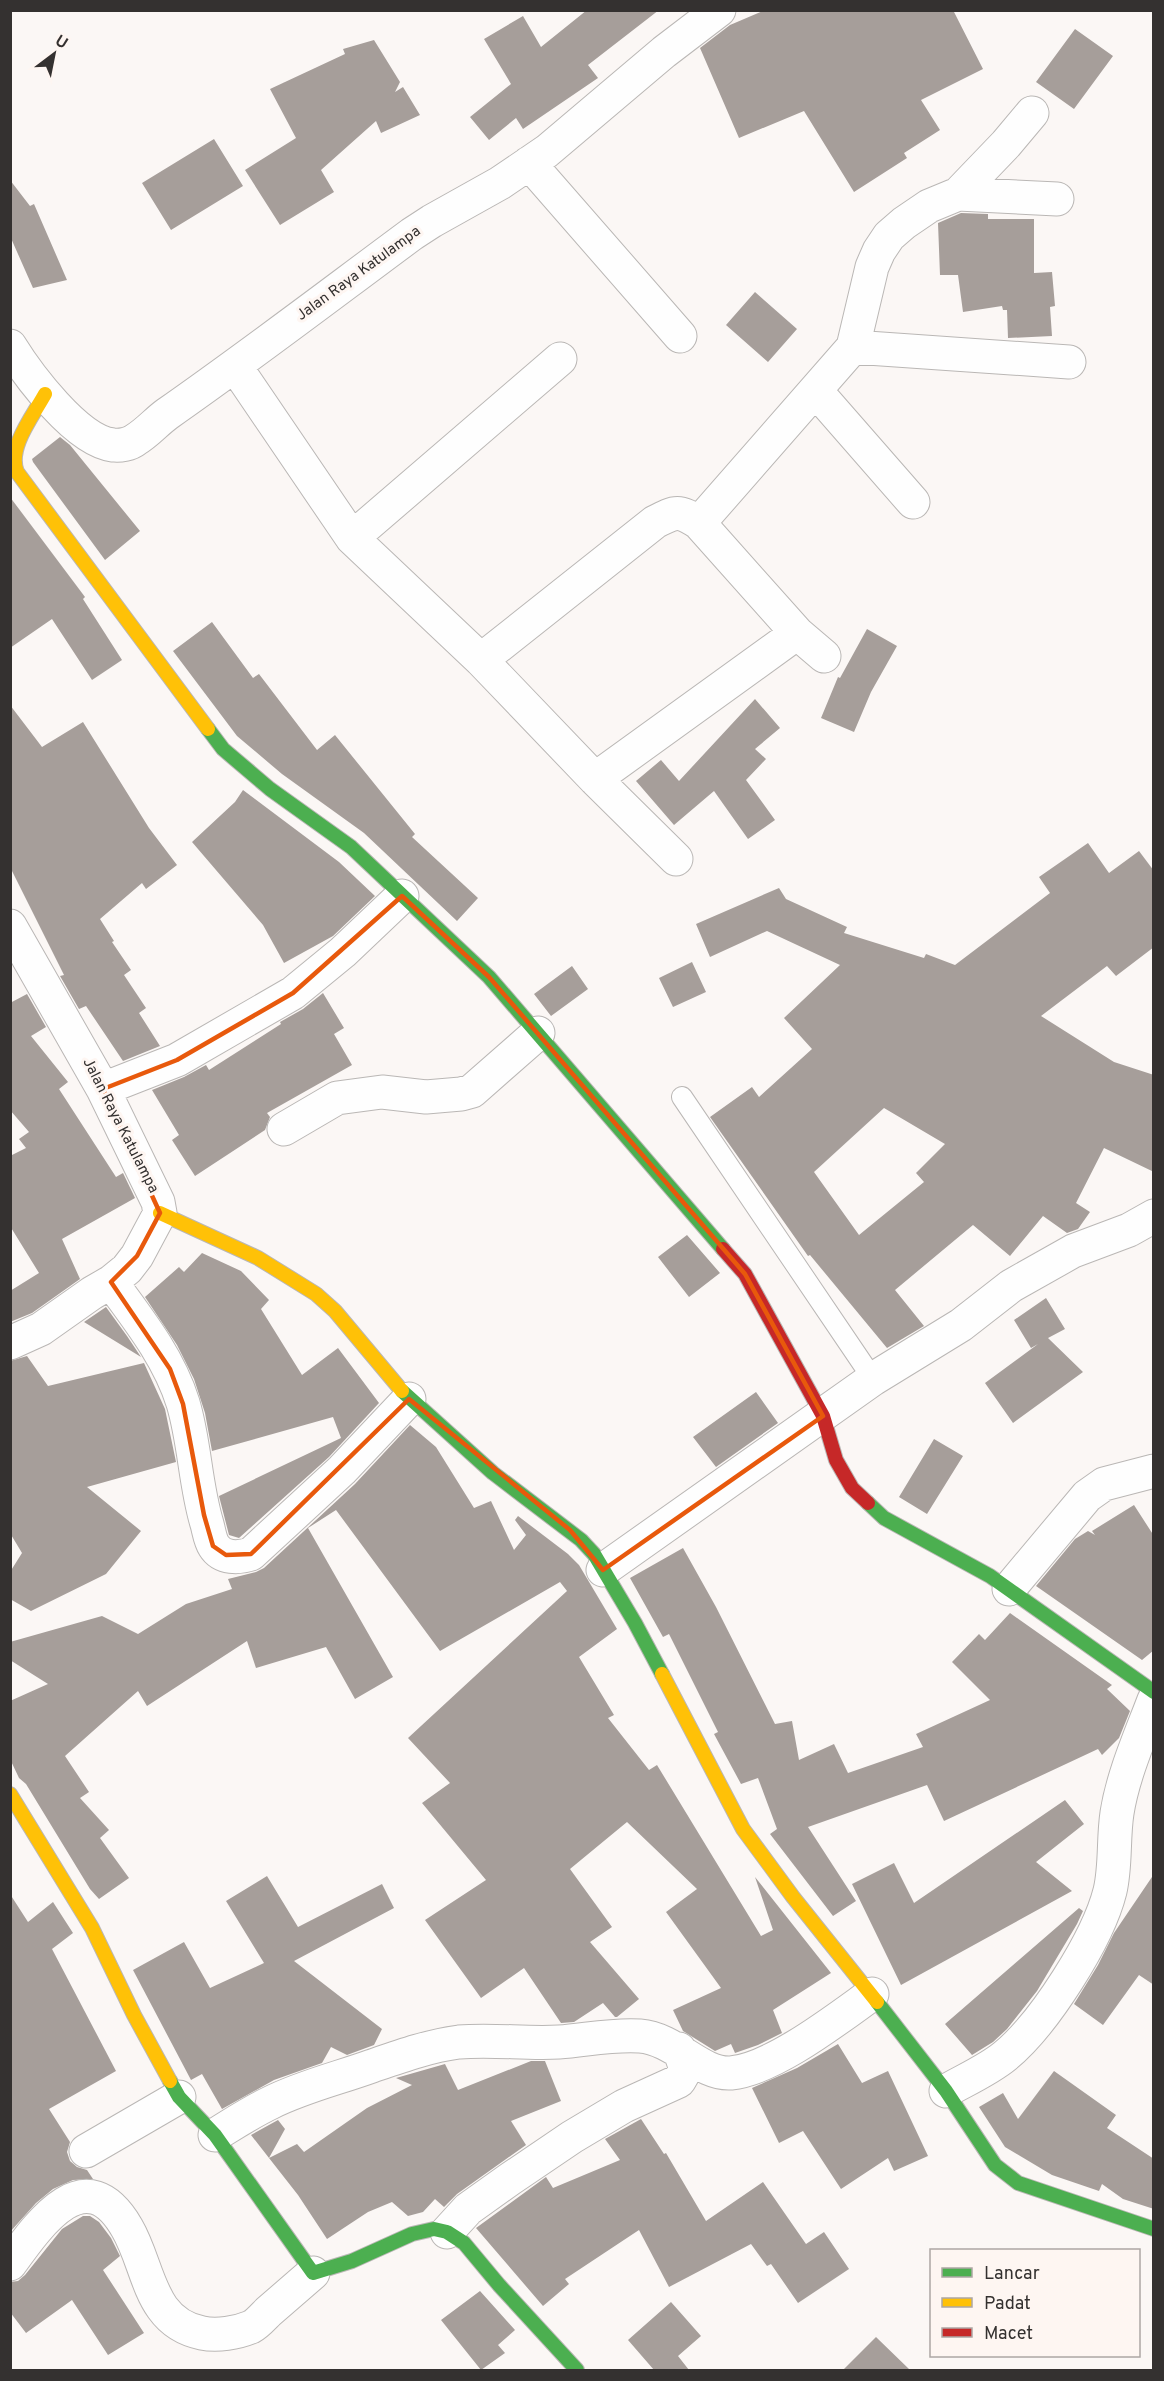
<svg xmlns="http://www.w3.org/2000/svg" width="1164" height="2381" font-family="Overpass,sans-serif">
  <rect width="100%" height="100%" fill="#fbf7f5"/>
  <path fill="#a69e9a" fill-rule="evenodd" d="M 587,10 L 659,10 L 588,65 L 598,78 L 523,129 L 516,118 L 489,140 L 470,117 L 511,84 L 484,39 L 523,16 L 541,47 Z
    M 765,10 L 953,10 L 983,69 L 921,100 L 940,130 L 904,153 L 907,158 L 854,192 L 804,111 L 739,138 L 700,48 L 730,25 Z
    M 1075,29 L 1113,56 L 1074,109 L 1036,82 Z
    M 374,40 L 400,82 L 395,92 L 403,87 L 420,115 L 381,133 L 376,121 L 321,170 L 334,192 L 280,225 L 245,170 L 296,138 L 270,89 L 345,54 L 343,49 Z
    M 214,139 L 243,186 L 171,230 L 142,183 Z
    M 10,180 L 30,206 L 34,204 L 67,280 L 33,288 L 10,236 Z
    M 961,213 L 988,214 L 988,219 L 1034,219 L 1034,273 L 1052,272 L 1055,306 L 1050,307 L 1052,336 L 1008,338 L 1007,310 L 1003,310 L 1002,306 L 963,312 L 958,275 L 940,275 L 938,223 Z
    M 755,292 L 797,329 L 768,362 L 726,325 Z
    M 60,437 L 70,445 L 140,531 L 105,560 L 33,462 L 32,459 Z
    M 10,497 L 85,597 L 83,599 L 122,660 L 92,680 L 52,619 L 10,648 Z
    M 212,622 L 253,678 L 259,674 L 317,750 L 335,735 L 415,834 L 412,837 L 478,898 L 457,921 L 364,833 L 282,774 L 237,736 L 173,651 Z
    M 867,629 L 897,646 L 871,692 L 854,732 L 821,718 L 838,677 L 840,678 Z
    M 755,699 L 780,728 L 755,749 L 766,759 L 746,780 L 775,820 L 748,839 L 714,791 L 674,825 L 636,781 L 661,760 L 679,781 Z
    M 10,705 L 42,747 L 83,722 L 149,828 L 177,865 L 146,889 L 142,883 L 100,919 L 114,941 L 112,942 L 131,970 L 124,975 L 146,1008 L 139,1013 L 160,1046 L 123,1061 L 86,1006 L 79,1009 L 60,976 L 64,975 L 10,867 Z
    M 243,790 L 339,862 L 375,896 L 333,936 L 284,963 L 263,925 L 192,842 L 235,802 Z
    M 1088,843 L 1109,873 L 1139,851 L 1154,871 L 1154,947 L 1116,976 L 1107,966 L 1041,1016 L 1114,1062 L 1154,1075 L 1154,1172 L 1104,1148 L 1076,1203 L 1090,1212 L 1078,1229 L 1067,1233 L 1043,1216 L 1010,1256 L 973,1225 L 895,1290 L 924,1326 L 887,1348 L 810,1255 L 808,1256 L 710,1117 L 752,1087 L 759,1097 L 812,1049 L 784,1018 L 840,965 L 767,931 L 710,957 L 696,924 L 779,888 L 786,899 L 847,927 L 844,933 L 924,958 L 926,954 L 955,965 L 1050,893 L 1039,877 ZM 884,1108 L 945,1144 L 916,1173 L 924,1182 L 859,1235 L 814,1172 Z
    M 692,962 L 706,992 L 673,1007 L 659,978 Z
    M 572,966 L 588,989 L 551,1016 L 534,994 Z
    M 323,993 L 344,1028 L 334,1034 L 352,1065 L 267,1113 L 270,1117 L 265,1130 L 195,1176 L 172,1140 L 179,1135 L 152,1090 L 184,1077 L 206,1065 L 209,1070 L 281,1024 L 280,1022 L 303,1009 Z
    M 27,994 L 46,1027 L 31,1036 L 68,1082 L 59,1089 L 116,1177 L 123,1173 L 135,1198 L 62,1239 L 80,1279 L 32,1313 L 10,1322 L 10,1291 L 39,1273 L 10,1226 L 10,1156 L 26,1148 L 19,1139 L 29,1132 L 10,1110 L 10,1003 Z
    M 687,1235 L 720,1273 L 689,1297 L 658,1257 Z
    M 202,1253 L 241,1271 L 269,1300 L 261,1309 L 302,1375 L 338,1348 L 379,1403 L 329,1457 L 239,1538 L 229,1535 L 219,1496 L 341,1438 L 333,1417 L 212,1451 L 205,1413 L 194,1379 L 177,1345 L 145,1297 L 179,1267 L 184,1272 Z
    M 1046,1298 L 1065,1329 L 1048,1338 L 1083,1372 L 1013,1423 L 985,1383 L 1038,1344 L 1031,1348 L 1014,1320 Z
    M 106,1307 L 127,1336 L 141,1357 L 84,1322 Z
    M 27,1356 L 48,1386 L 144,1363 L 165,1409 L 176,1462 L 87,1487 L 141,1531 L 106,1574 L 31,1611 L 10,1599 L 10,1572 L 22,1553 L 10,1533 L 10,1361 Z
    M 756,1392 L 778,1423 L 716,1467 L 693,1437 Z
    M 410,1425 L 436,1447 L 474,1508 L 491,1501 L 514,1550 L 526,1535 L 515,1520 L 518,1516 L 568,1554 L 579,1565 L 617,1629 L 579,1657 L 614,1715 L 608,1718 L 649,1770 L 657,1765 L 761,1936 L 773,1930 L 755,1877 L 831,1973 L 773,2010 L 782,2033 L 758,2045 L 735,2053 L 731,2044 L 715,2051 L 683,2031 L 673,2010 L 721,1988 L 666,1912 L 697,1889 L 627,1822 L 570,1869 L 612,1927 L 590,1942 L 639,1999 L 617,2017 L 615,2017 L 603,2003 L 574,2022 L 561,2023 L 524,1968 L 481,1998 L 425,1920 L 486,1880 L 422,1803 L 450,1783 L 408,1738 L 567,1591 L 560,1582 L 440,1651 L 336,1510 L 308,1528 L 393,1677 L 355,1699 L 326,1647 L 256,1668 L 247,1641 L 147,1706 L 138,1691 L 65,1756 L 89,1792 L 80,1798 L 109,1830 L 100,1838 L 129,1878 L 99,1899 L 90,1889 L 26,1784 L 19,1778 L 10,1759 L 10,1701 L 48,1684 L 10,1660 L 10,1642 L 102,1616 L 138,1634 L 186,1604 L 232,1589 L 228,1579 L 256,1572 L 264,1568 L 355,1484 Z
    M 934,1439 L 963,1456 L 927,1514 L 899,1497 Z
    M 1134,1505 L 1154,1536 L 1154,1650 L 1142,1660 L 1036,1586 L 1075,1539 L 1088,1531 L 1095,1535 L 1092,1531 Z
    M 683,1548 L 716,1607 L 775,1724 L 792,1721 L 799,1760 L 834,1744 L 848,1773 L 923,1747 L 916,1734 L 990,1700 L 952,1662 L 979,1634 L 985,1640 L 1010,1613 L 1112,1685 L 1107,1689 L 1130,1711 L 1119,1738 L 1102,1755 L 1098,1749 L 944,1821 L 927,1785 L 808,1827 L 856,1901 L 833,1916 L 770,1834 L 777,1829 L 758,1778 L 741,1784 L 714,1734 L 718,1732 L 669,1634 L 663,1637 L 630,1578 Z
    M 1065,1800 L 1084,1824 L 1036,1862 L 1072,1891 L 901,1985 L 852,1884 L 894,1863 L 914,1903 Z
    M 1154,1874 L 1154,1985 L 1139,1975 L 1103,2025 L 1074,2004 L 1098,1965 L 1114,1933 Z
    M 267,1876 L 298,1927 L 382,1884 L 394,1908 L 294,1961 L 382,2029 L 374,2045 L 347,2055 L 331,2047 L 322,2063 L 274,2080 L 222,2109 L 202,2074 L 191,2080 L 133,1970 L 184,1942 L 210,1988 L 264,1963 L 226,1901 Z
    M 10,1894 L 28,1922 L 53,1902 L 73,1933 L 52,1949 L 116,2071 L 49,2109 L 70,2142 L 67,2152 L 70,2161 L 77,2167 L 87,2170 L 93,2179 L 73,2180 L 53,2189 L 36,2203 L 10,2232 Z
    M 1079,1908 L 1083,1911 L 1077,1924 L 1037,1991 L 1007,2029 L 993,2042 L 972,2055 L 945,2024 Z
    M 838,2044 L 862,2083 L 888,2071 L 928,2156 L 894,2171 L 888,2158 L 841,2189 L 803,2131 L 779,2143 L 752,2088 L 797,2068 Z
    M 531,2061 L 545,2061 L 561,2101 L 511,2121 L 526,2145 L 457,2194 L 444,2207 L 435,2199 L 423,2212 L 408,2216 L 392,2202 L 368,2212 L 327,2239 L 298,2195 L 269,2158 L 297,2144 L 304,2152 L 367,2108 L 412,2085 L 396,2078 L 445,2064 L 458,2090 Z
    M 1054,2071 L 1116,2115 L 1107,2128 L 1154,2159 L 1154,2209 L 1123,2199 L 1102,2184 L 1099,2191 L 1052,2175 L 1005,2147 L 979,2107 L 1003,2093 L 1018,2119 Z
    M 641,2119 L 664,2154 L 666,2153 L 706,2221 L 763,2182 L 806,2244 L 824,2232 L 849,2269 L 798,2303 L 771,2264 L 767,2266 L 751,2244 L 669,2287 L 639,2230 L 565,2279 L 569,2284 L 543,2306 L 476,2228 L 546,2177 L 553,2188 L 620,2160 L 605,2139 Z
    M 278,2120 L 285,2129 L 269,2158 L 251,2135 Z
    M 83,2216 L 90,2216 L 99,2222 L 111,2238 L 120,2256 L 103,2270 L 144,2333 L 108,2355 L 72,2300 L 26,2333 L 10,2312 L 10,2282 L 18,2281 L 25,2275 L 62,2229 Z
    M 480,2291 L 515,2330 L 498,2345 L 505,2353 L 481,2370 L 441,2320 Z
    M 671,2302 L 701,2336 L 678,2356 L 689,2370 L 654,2370 L 628,2340 Z
    M 876,2337 L 910,2370 L 843,2370 Z"/>
  <g fill="none" stroke-linecap="round" stroke-linejoin="round">
    <g stroke="#bab7b5" stroke-width="22">
      <path id="lane" d="M 682,1097 L 873,1379"/>
    </g>
    <g stroke="#bab7b5" stroke-width="35">
      <path id="street" d="M 529,163 L 680,336
        M 958,194 L 1057,199
        M 10,346 C 28,375 77,441 113,445 C 120,446 130,444 135,440 C 147,433 156,422 167,414 C 250,356 331,294 412,234 L 432,221 L 500,183 L 547,151 L 664,52 L 719,10
        M 853,347 L 1069,362
        M 235,366 L 352,538 L 481,660 L 595,779 L 676,859
        M 816,391 L 913,502
        M 699,523 L 853,347 L 872,267 L 879,251 L 889,236 L 904,223 L 929,206 L 958,194 L 1006,144 L 1032,113
        M 352,538 L 560,359
        M 481,660 L 655,522 C 676,511 679,510 699,523 L 797,633 L 824,656
        M 595,779 L 797,633
        M 10,926 L 103,1089 L 158,1202 L 160,1213 L 137,1256 L 127,1269 L 111,1282 L 92,1293 L 41,1329 L 10,1343
        M 103,1089 L 177,1060 L 293,993 L 343,952 L 402,896
        M 284,1129 L 337,1098 L 382,1092 L 426,1097 L 461,1094 L 472,1091 L 538,1033
        M 111,1282 C 139,1320 169,1358 183,1403 C 195,1443 195,1485 207,1524 C 209,1531 210,1540 214,1546 C 222,1559 239,1558 251,1554 L 342,1470 L 409,1399
        M 603,1570 L 873,1379 L 961,1325 L 1011,1286 L 1073,1251 L 1129,1230 L 1154,1216
        M 1009,1589 L 1087,1496 L 1104,1484 L 1154,1471
        M 946,2091 C 965,2080 988,2070 1005,2056 C 1044,2024 1098,1939 1110,1891 C 1116,1866 1113,1839 1117,1813 C 1123,1775 1140,1737 1154,1700
        M 215,2135 C 233,2124 251,2112 270,2103 C 301,2087 339,2078 372,2066 C 401,2056 429,2046 459,2042 C 492,2039 526,2044 559,2042 C 586,2040 613,2034 640,2036 C 676,2039 700,2075 731,2073 C 773,2069 837,2019 872,1994
        M 86,2151 L 179,2097
        M 447,2232 L 468,2209 L 510,2179 L 572,2137 L 624,2106 L 679,2081 L 686,2069 L 679,2049
        M 10,2264 C 40,2222 86,2157 127,2228 C 150,2267 148,2322 202,2333 C 217,2336 237,2333 251,2327 C 257,2324 263,2317 268,2312 C 283,2299 298,2286 313,2273"/>
    </g>
    <g stroke="#bab7b5" stroke-width="16">
      <path id="fast" d="M 208,729 L 223,749 L 270,789 L 351,847 L 489,977 L 723,1249
        M 402,1391 L 493,1473 L 581,1540 L 594,1554 L 635,1623 L 662,1674
        M 868,1503 L 884,1518 L 990,1576 L 1154,1692
        M 877,2002 L 946,2091 L 995,2165 L 1018,2183 L 1154,2229
        M 170,2081 L 179,2097 L 215,2135 L 313,2273 L 352,2261 L 412,2234 L 434,2229 L 447,2232 L 464,2243 L 499,2285 L 577,2370"/>
    </g>
    <g stroke="#bab7b5" stroke-width="16">
      <path id="slow" d="M 45,394 C 33,416 7,448 17,472 L 208,729
        M 160,1213 L 258,1258 L 316,1294 L 335,1311 L 402,1391
        M 662,1674 L 743,1829 L 793,1897 L 877,2002
        M 10,1794 L 92,1928 L 134,2015 L 170,2081"/>
    </g>
    <g stroke="#bab7b5" stroke-width="16">
      <path id="jam" d="M 723,1249 L 745,1274 L 823,1416 L 836,1460 L 852,1488 L 868,1503"/>
    </g>
    <use href="#lane" stroke="#fefefe" stroke-width="20"/>
    <use href="#street" stroke="#fefefe" stroke-width="33"/>
    <use href="#fast" stroke="#4caf50" stroke-width="14"/>
    <use href="#slow" stroke="#ffc107" stroke-width="14"/>
    <use href="#jam" stroke="#c62828" stroke-width="14"/>
  </g>
  <path fill="none" stroke="#e8590c" stroke-width="4.5" stroke-linejoin="round" d="M 402,896 L 489,977 L 745,1274 L 823,1416 L 603,1570 L 570,1530 L 409,1399 L 251,1554 L 226,1555 L 213,1546 L 204,1515 L 183,1404 L 170,1369 L 111,1282 L 137,1256 L 160,1213 L 103,1089 L 177,1060 L 293,993 Z"/>
  <g text-anchor="middle" dominant-baseline="central" stroke-width="6" stroke-linejoin="round" paint-order="stroke">
    <g font-size="15" fill="#343130" stroke="#fef6f2">
      <text transform="translate(359 274) rotate(-36)">Jalan Raya Katulampa</text>
      <text transform="translate(120 1126) rotate(63)">Jalan Raya Katulampa</text>
    </g>
  </g>
  <rect width="1164" height="2381" fill="none" stroke="#343130" stroke-width="24"/>
  <rect x="930" y="2249" width="210" height="108" fill="#fef6f2" stroke="#ada7a4" stroke-width="1.5"/>
  <rect x="942" y="2268" width="30" height="9" fill="#4caf50" stroke="#ada7a4" stroke-width="1.5"/>
  <text x="984" y="2279" font-size="18" fill="#343130">Lancar</text>
  <rect x="942" y="2298" width="30" height="9" fill="#ffc107" stroke="#ada7a4" stroke-width="1.5"/>
  <text x="984" y="2309" font-size="18" fill="#343130">Padat</text>
  <rect x="942" y="2328" width="30" height="9" fill="#c62828" stroke="#ada7a4" stroke-width="1.5"/>
  <text x="984" y="2339" font-size="18" fill="#343130">Macet</text>
  <g transform="translate(54 54) rotate(32)" stroke="#fef6f2" stroke-width="4.5" paint-order="stroke">
  <path d="M0-4.5L10 22L0 15L-10 22Z" fill="#343130"/>
  <text y="-9" font-size="16" font-weight="bold" text-anchor="middle" fill="#343130">U</text>
  </g>
</svg>
